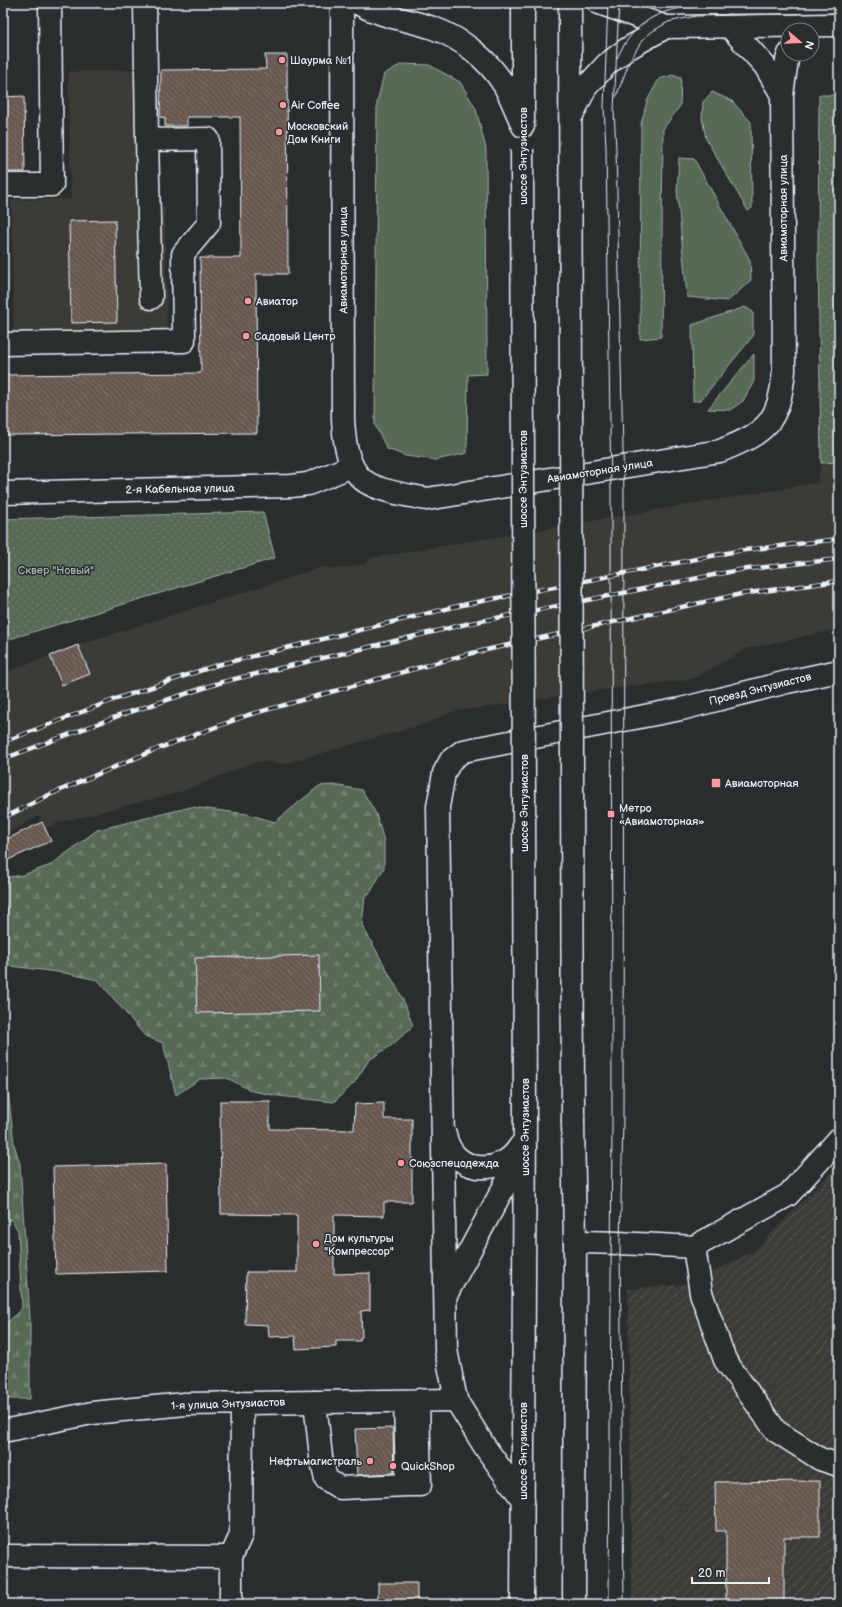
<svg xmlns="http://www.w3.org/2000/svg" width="842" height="1607" font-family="'Balsamiq Sans',sans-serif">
  <defs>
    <pattern id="industrial-furrows" width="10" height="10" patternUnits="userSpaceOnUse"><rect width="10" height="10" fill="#3d3a38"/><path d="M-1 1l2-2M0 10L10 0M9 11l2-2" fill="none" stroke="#595756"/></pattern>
    <pattern id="forest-firs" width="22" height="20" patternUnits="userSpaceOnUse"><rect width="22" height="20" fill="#566b57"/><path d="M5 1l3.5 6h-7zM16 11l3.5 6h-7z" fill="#6e8170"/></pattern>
    <pattern id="park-dots" width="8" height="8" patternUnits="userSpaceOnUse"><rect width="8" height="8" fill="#566b57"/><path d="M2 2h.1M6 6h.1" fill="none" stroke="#6e8170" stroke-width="1.8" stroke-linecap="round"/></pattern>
    <pattern id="building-back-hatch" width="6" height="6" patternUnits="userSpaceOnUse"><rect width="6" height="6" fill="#68594f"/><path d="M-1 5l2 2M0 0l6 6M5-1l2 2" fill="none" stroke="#7e7169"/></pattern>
  </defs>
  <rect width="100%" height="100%" fill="#2a2d2e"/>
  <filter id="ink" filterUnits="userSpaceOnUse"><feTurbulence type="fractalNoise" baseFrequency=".025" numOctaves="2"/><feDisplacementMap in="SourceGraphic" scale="8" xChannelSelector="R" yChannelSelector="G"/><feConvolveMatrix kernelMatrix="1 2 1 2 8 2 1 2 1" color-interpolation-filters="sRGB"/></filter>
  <g filter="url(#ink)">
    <path fill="#3d3a38" d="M 134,70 L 137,209 L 165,208 L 167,329 L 14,333 L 11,200 L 71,199 L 68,72 Z
      M 839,462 L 839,629 L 746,649 L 693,679 L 602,690 L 452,712 L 425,724 L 283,764 L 258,761 L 180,792 L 57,823 L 45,829 L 39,816 L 3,835 L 3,673 L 78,645 L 245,592 L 322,567 L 340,569 L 365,564 L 371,558 L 817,483 L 821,463 Z"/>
    <path fill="url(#industrial-furrows)" d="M 839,1164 L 839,1604 L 632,1604 L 628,1289 L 690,1284 L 755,1250 Z"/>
    <path fill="#566b57" stroke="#9faea8" d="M 402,64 L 429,65 L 460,82 L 476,109 L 486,149 L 487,374 L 468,375 L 467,453 L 436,460 L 406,456 L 387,449 L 375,425 L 377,102 L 384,74 Z
      M 673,75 L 681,78 L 680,106 L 663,129 L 661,337 L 640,339 L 641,124 L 647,101 L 659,79 Z
      M 712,92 L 732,101 L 751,122 L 752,208 L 748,211 L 706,139 L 702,118 L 703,102 Z
      M 679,158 L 694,159 L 750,260 L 751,280 L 728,301 L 687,297 L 677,190 Z
      M 745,307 L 753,312 L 753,336 L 700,401 L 693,401 L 692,325 Z
      M 754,354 L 754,381 L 743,401 L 730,410 L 708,409 Z"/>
    <path fill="url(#forest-firs)" stroke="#9faea8" d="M 333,785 L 362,790 L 376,814 L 384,841 L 384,868 L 370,893 L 365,896 L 362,925 L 403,999 L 413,1026 L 392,1045 L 369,1060 L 354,1083 L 334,1102 L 279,1096 L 252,1091 L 227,1078 L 200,1079 L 176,1095 L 163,1043 L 145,1036 L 98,980 L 65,973 L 3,965 L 3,878 L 23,875 L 51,865 L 97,830 L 191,807 L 247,814 L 275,822 L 319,786 Z
      M 3,1075 L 8,1090 L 14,1144 L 20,1164 L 30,1318 L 30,1399 L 3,1399 L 3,1327 L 22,1308 L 18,1230 L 10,1219 L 3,1224 Z"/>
    <path fill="url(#park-dots)" stroke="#9faea8" d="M 819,95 L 839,95 L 839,462 L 821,463 L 818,252 Z
      M 263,512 L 275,558 L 3,641 L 3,519 Z"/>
    <path fill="url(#building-back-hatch)" stroke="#e8f1f8" d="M 265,55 L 287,55 L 288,274 L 256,274 L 257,433 L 3,435 L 3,375 L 201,373 L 200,258 L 241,258 L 240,117 L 187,117 L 187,126 L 165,126 L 165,118 L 160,117 L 161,70 L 266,69 Z
      M 24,96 L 25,172 L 3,172 L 3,97 Z
      M 115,220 L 117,322 L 71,323 L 69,221 Z
      M 78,645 L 90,674 L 62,685 L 50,656 Z
      M 42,822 L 51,841 L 3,862 L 3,841 Z
      M 319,955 L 320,1011 L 197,1013 L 195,958 Z
      M 220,1101 L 270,1101 L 270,1129 L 354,1130 L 355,1104 L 384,1103 L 384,1119 L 412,1119 L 412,1202 L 384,1202 L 384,1216 L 334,1215 L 334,1274 L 370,1273 L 370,1310 L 361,1311 L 362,1337 L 360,1338 L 360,1341 L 336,1341 L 336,1347 L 296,1349 L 295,1336 L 269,1337 L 268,1325 L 245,1324 L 246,1272 L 297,1272 L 297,1215 L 221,1214 Z
      M 166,1164 L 168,1271 L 56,1274 L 53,1167 Z
      M 393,1428 L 394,1473 L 357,1475 L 355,1429 Z
      M 820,1481 L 820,1537 L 784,1537 L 784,1604 L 726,1604 L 726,1531 L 716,1531 L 715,1482 Z
      M 378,1583 L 417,1583 L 417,1604 L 378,1604 Z"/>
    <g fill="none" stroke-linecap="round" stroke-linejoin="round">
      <g stroke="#e8f1f8" stroke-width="25">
        <path id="minor" d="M 599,3 L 666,27
          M 147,140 L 151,298
          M 3,185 L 52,185 L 50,3
          M 3,344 L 184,341 L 183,254 L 209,223 L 208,139 L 147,140 L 145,3
          M 3,493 L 291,486 L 308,484 L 352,466
          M 445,1134 C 452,1174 501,1178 520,1146
          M 575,1242 C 614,1242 654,1245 694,1247
          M 694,1247 L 701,1293 L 725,1360 L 776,1431 L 820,1459 L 839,1465
          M 694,1247 L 788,1195 L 839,1139
          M 447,1293 L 525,1148
          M 405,1401 L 407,1485 L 420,1485 L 418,1400
          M 315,1402 L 321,1457 L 326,1479 L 340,1488 L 407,1485
          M 3,1431 L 92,1413 L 185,1404 L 456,1400
          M 523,1500 L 485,1447 L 456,1400 L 446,1350 L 438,807 L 444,773 L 451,760 L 463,751 L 681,709 L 787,682 L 839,671
          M 3,1556 L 231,1557 L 241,1535 L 242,1403
          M 231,1557 L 231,1604"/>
      </g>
      <g stroke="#e8f1f8" stroke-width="25">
        <path id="major" d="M 342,3 L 343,419 C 344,437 346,460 358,475 C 370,491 408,495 427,499 L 720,451 C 767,432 779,423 784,370 L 782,95 L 787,60 L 789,54
          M 357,3 C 382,17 406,19 433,28 C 461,38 488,59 504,85 C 511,97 517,113 523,126
          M 523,3 L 523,120
          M 570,3 L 571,414
          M 729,26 L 765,66 L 782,95
          M 572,115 L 586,87 L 607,64 L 627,49 L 666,27 L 839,25
          M 573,1122 L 575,1242 L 574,1604
          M 522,1604 L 525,1122"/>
      </g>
      <use href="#minor" stroke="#2a2d2e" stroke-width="22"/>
      <use href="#major" stroke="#2a2d2e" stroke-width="22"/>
      <path stroke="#e8f1f8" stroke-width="1" d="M 608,3 L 604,107 L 606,148 L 611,493 L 612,1121 L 609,1604
        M 619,3 L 614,110 L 616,149 L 624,493 L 623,1121 L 620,1243 L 624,1604
        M 617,58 C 634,22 657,10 695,6 L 801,3
        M 616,97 L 630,60 L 643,39 L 653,31 L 668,22 L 696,16 L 839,13"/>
      <g stroke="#e8f1f8" stroke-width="4.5">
        <path id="rail" d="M 3,742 L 116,699 L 217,665 L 462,605 L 737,551 L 839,539
          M 3,759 L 121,715 L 222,682 L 466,624 L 739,570 L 839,559
          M 3,818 L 49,795 L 157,749 L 248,715 L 468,654 L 741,594 L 839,581"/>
      </g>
      <use href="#rail" stroke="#2a2d2e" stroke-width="3" stroke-dasharray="9" stroke-linecap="butt"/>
      <g stroke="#e8f1f8" stroke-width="25" stroke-linecap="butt">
        <path id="major-bridge" d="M 522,149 L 525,1122
          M 571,414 L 573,1122"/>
      </g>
      <use href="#major-bridge" stroke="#2a2d2e" stroke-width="22"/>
    </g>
  </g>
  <g fill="#ff9aa2" stroke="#2a2d2e" stroke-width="1.5">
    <circle cx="282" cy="60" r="4"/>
    <circle cx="283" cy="105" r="4"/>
    <circle cx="279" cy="132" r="4"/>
    <circle cx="248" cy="301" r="4"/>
    <circle cx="246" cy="336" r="4"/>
    <rect x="711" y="778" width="10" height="10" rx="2"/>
    <rect x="607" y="810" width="8" height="8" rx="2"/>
    <circle cx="401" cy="1163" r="4"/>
    <circle cx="316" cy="1244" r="4"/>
    <circle cx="370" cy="1461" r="4"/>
    <circle cx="393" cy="1466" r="4"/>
  </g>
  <g text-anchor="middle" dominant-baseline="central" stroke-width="3" stroke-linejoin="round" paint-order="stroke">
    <g font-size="11" fill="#e8f1f8" stroke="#2a2d2e" text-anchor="start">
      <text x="290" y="60">Шаурма №1</text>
      <text x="291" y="105">Air Coffee</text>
      <text x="287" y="126">Московский<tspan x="287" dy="13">Дом Книги</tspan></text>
      <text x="256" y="301">Авиатор</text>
      <text x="254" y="336">Садовый Центр</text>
      <text x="725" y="783">Авиамоторная</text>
      <text x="619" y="808">Метро<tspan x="619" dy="13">«Авиамоторная»</tspan></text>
      <text x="409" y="1163">Союзспецодежда</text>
      <text x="324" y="1238">Дом культуры<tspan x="324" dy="13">"Компрессор"</tspan></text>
      <text x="362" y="1461" text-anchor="end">Нефтьмагистраль</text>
      <text x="401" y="1466">QuickShop</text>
    </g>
    <g font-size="11" fill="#e8f1f8" stroke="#2a2d2e">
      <text transform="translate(523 156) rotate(-90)">шоссе Энтузиастов</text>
      <text transform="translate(783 208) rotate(-90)">Авиамоторная улица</text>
      <text transform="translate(343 260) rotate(-90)">Авиамоторная улица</text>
      <text transform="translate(600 471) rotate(-9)">Авиамоторная улица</text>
      <text transform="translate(523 479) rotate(-90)">шоссе Энтузиастов</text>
      <text transform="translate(180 489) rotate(-1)">2-я Кабельная улица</text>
      <text transform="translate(760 689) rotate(-14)">Проезд Энтузиастов</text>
      <text transform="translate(524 803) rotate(-90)">шоссе Энтузиастов</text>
      <text transform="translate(525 1127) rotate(-90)">шоссе Энтузиастов</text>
      <text transform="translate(228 1404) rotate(-2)">1-я улица Энтузиастов</text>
      <text transform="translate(523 1451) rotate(-90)">шоссе Энтузиастов</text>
    </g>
    <g font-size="11" fill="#a6b5b0" stroke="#2a2d2e">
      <text x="56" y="570">Сквер "Новый"</text>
    </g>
  </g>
  <rect width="842" height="1607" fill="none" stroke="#2a2d2e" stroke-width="16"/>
  <rect x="8" y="8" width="826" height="1591" fill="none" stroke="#e8f1f8" stroke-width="1.5" filter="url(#ink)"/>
  <g transform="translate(800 42) rotate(109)"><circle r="19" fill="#2a2d2e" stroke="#767b7f"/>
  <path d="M0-3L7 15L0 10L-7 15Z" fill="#ff9aa2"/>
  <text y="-6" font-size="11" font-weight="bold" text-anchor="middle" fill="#e8f1f8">N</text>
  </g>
  <path d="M692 1577v6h77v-6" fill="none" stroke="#e8f1f8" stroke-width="2"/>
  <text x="698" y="1577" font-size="12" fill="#e8f1f8" stroke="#2a2d2e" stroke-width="3" paint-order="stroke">20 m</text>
</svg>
